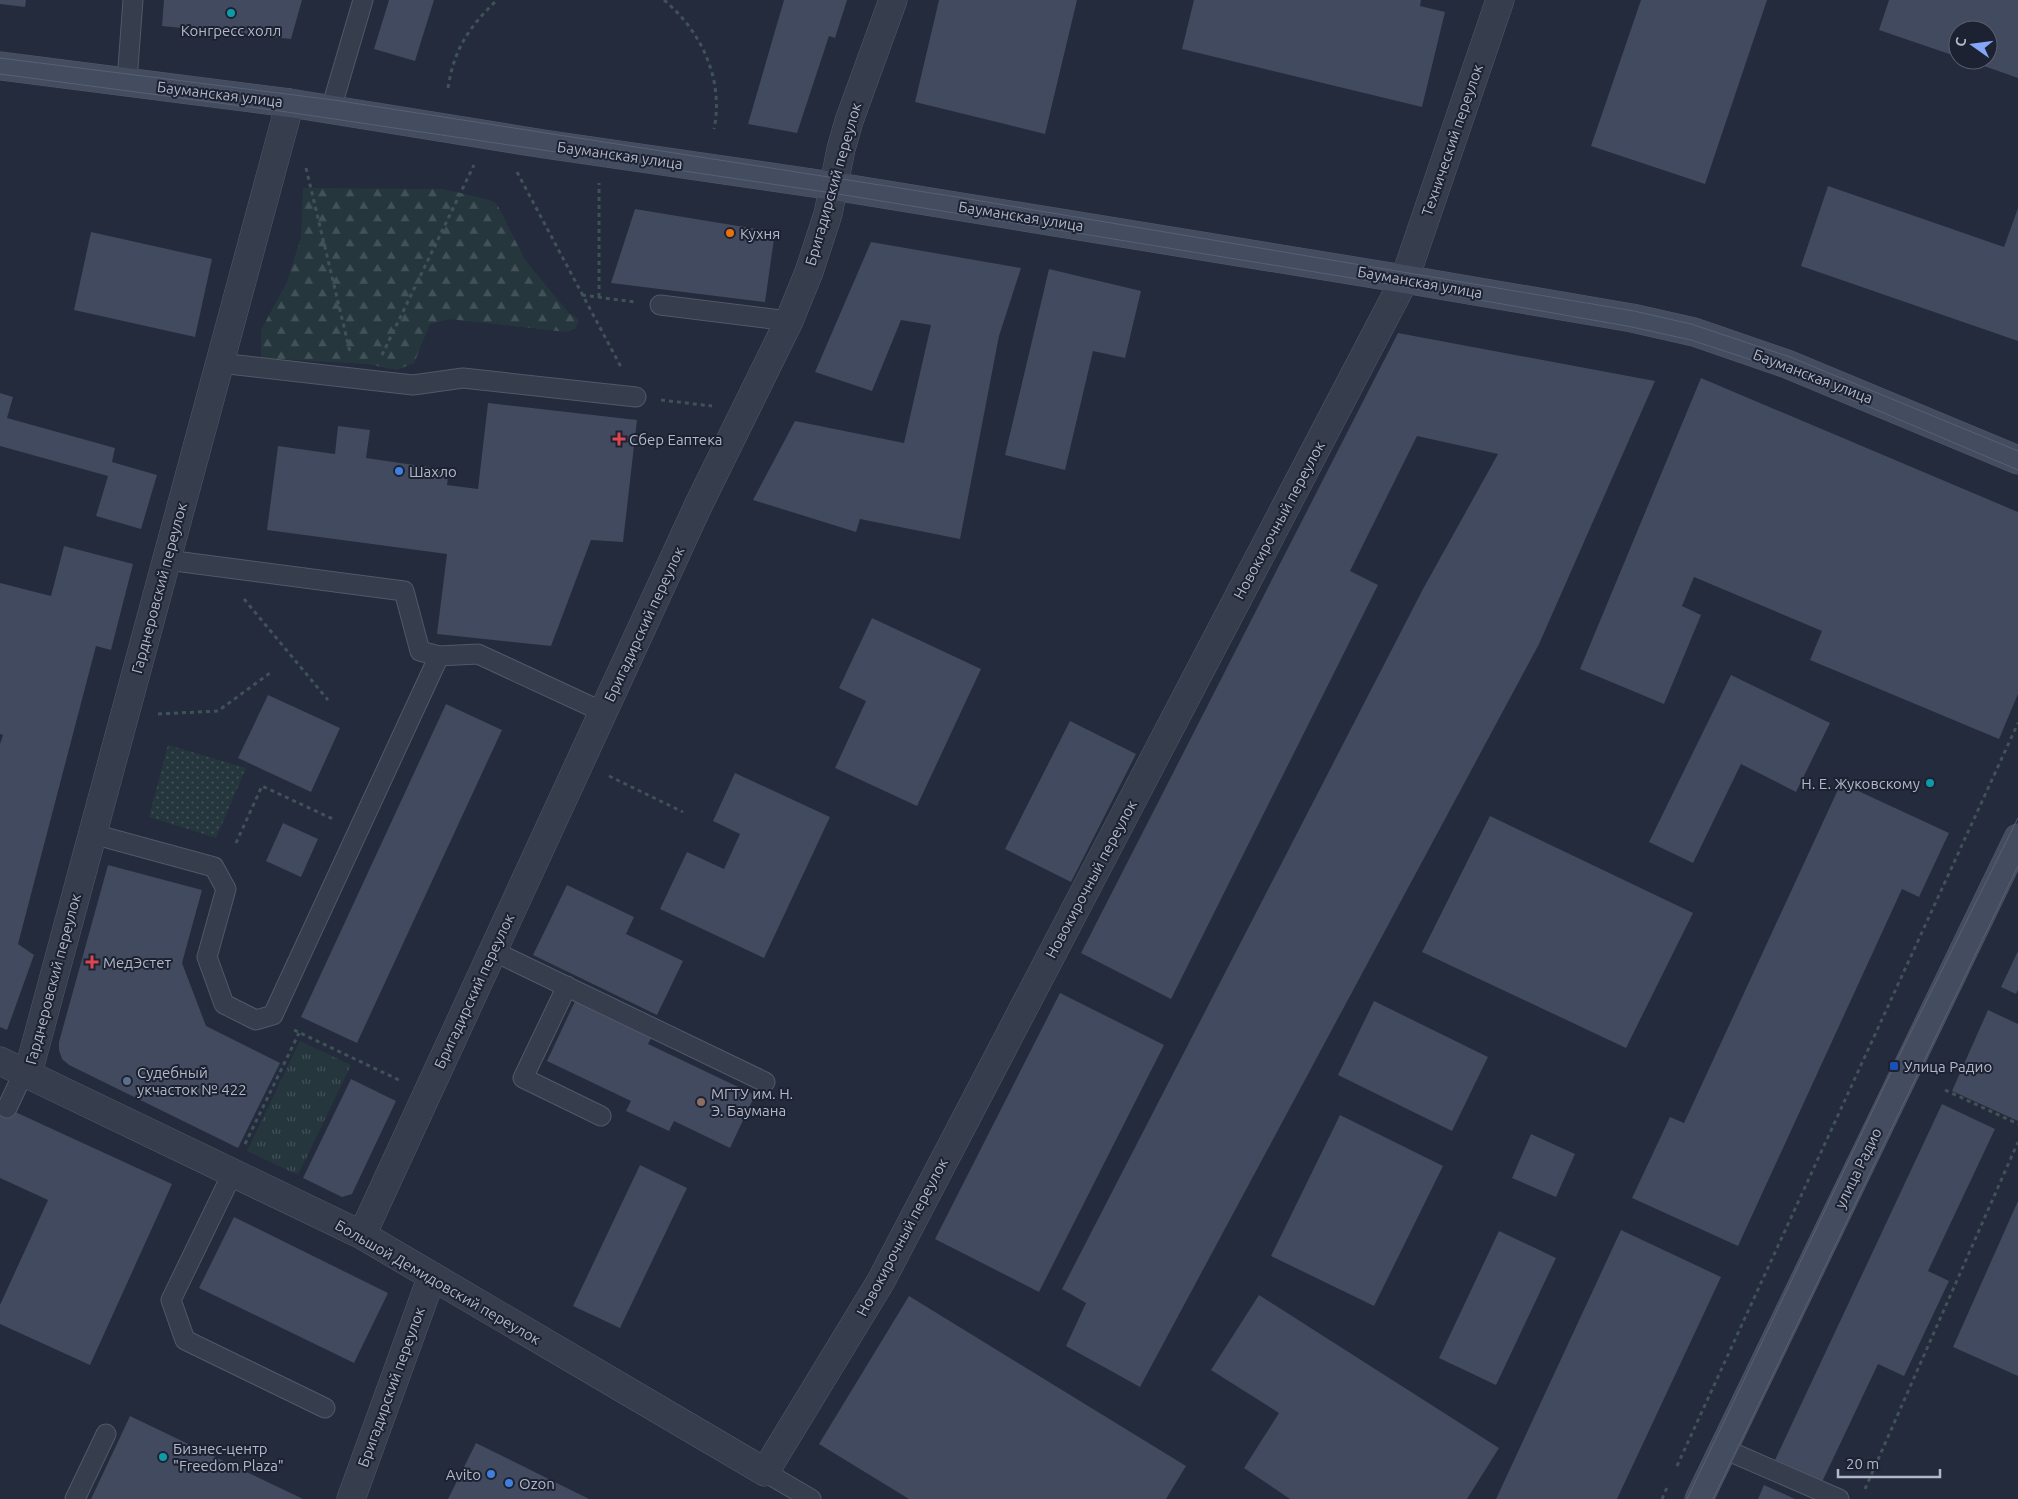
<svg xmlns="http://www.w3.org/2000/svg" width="2018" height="1499" font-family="Ubuntu,sans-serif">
  <defs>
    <pattern id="grass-tufts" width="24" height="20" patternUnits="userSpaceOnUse" patternTransform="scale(1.25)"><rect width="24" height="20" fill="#25373d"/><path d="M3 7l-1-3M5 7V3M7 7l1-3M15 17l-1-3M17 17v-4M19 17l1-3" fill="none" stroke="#425258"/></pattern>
    <pattern id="forest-firs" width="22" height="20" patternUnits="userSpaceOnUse" patternTransform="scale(1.25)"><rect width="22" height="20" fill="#25373d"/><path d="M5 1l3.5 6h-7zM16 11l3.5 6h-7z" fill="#425258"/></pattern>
    <pattern id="park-dots" width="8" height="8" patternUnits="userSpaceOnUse" patternTransform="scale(1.25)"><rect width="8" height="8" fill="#25373d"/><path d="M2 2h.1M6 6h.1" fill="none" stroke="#425258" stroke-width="1.8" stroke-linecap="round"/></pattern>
  </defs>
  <rect width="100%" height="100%" fill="#232b3c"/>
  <path fill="url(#grass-tufts)" d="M 300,1041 L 351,1065 L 298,1175 L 247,1151 Z"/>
  <path fill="url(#forest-firs)" d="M 303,188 L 443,189 L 490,200 L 497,204 L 525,260 L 569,313 L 579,320 L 575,329 L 566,332 L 450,319 L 430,324 L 414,363 L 397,370 L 367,364 L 261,358 L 261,330 L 287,282 L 301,237 Z"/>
  <path fill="url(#park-dots)" d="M 168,745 L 246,768 L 216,838 L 149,817 Z"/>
  <path fill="#414a5e" d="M 0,0 L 26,0 L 25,7 L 0,4 Z
    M 164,0 L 302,0 L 291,39 L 162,26 Z
    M 389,0 L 434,0 L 415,61 L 374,49 Z
    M 784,0 L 847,0 L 835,38 L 829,36 L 797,133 L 748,124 Z
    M 939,0 L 1077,0 L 1045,134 L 915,102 Z
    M 1194,0 L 1421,0 L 1420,6 L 1445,12 L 1422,107 L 1182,49 Z
    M 1641,0 L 1767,0 L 1705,184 L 1591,146 Z
    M 1889,0 L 2018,0 L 2018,78 L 1967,60 L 1988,60 L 1988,30 L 1958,30 L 1958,57 L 1879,30 Z
    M 1828,186 L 2004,247 L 2018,208 L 2018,341 L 1801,266 Z
    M 635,209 L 775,232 L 765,302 L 611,283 Z
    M 91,232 L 212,259 L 195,337 L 74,310 Z
    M 871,242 L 1021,268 L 999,336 L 960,539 L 860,519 L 856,532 L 753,500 L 795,421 L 904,443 L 931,325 L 901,320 L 872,391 L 815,372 Z
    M 1049,269 L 1141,291 L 1125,358 L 1093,351 L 1065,470 L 1005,455 Z
    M 1398,333 L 1655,381 L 1539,644 L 1140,1387 L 1066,1346 L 1086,1303 L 1062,1289 L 1423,589 L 1498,454 L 1417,436 L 1350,571 L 1378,585 L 1171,999 L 1081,953 Z
    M 1701,378 L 2018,512 L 2018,694 L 1999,739 L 1810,660 L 1822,631 L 1694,577 L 1682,606 L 1701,615 L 1664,704 L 1580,669 Z
    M 0,393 L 13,397 L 7,418 L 115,448 L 112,462 L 157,475 L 141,529 L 96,516 L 108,476 L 0,446 Z
    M 488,403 L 637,420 L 623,542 L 591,540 L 551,646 L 437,634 L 447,554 L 267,530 L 278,446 L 335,454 L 338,426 L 370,430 L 366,458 L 449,470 L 447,485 L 478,489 Z
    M 64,546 L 133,564 L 111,650 L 96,646 L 18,944 L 34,955 L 7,1030 L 0,1027 L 0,744 L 3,735 L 0,734 L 0,583 L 51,596 Z
    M 872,618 L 981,669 L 917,806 L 835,768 L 866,701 L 839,688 Z
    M 1731,675 L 1830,723 L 1796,792 L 1741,764 L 1693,863 L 1649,842 Z
    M 268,695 L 340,728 L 311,792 L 238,758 Z
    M 446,704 L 502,730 L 357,1043 L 301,1017 Z
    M 1070,721 L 1136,754 L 1071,882 L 1005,849 Z
    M 735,773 L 830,817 L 764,958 L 660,909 L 687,852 L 724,869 L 740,834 L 713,821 Z
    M 1841,783 L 1949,833 L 1919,897 L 1902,889 L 1738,1246 L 1632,1198 L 1670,1117 L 1684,1123 Z
    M 1490,816 L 1693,913 L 1626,1048 L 1422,952 Z
    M 283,823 L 318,839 L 301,877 L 266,861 Z
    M 108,865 L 202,890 L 182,963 L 206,1026 L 280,1063 L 238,1148 L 69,1065 L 62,1059 L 59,1050 L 59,1042 Z
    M 567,885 L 634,917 L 626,934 L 683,961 L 657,1015 L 533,955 Z
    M 2018,951 L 2018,990 L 2016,994 L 2001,987 Z
    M 1060,993 L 1164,1045 L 1039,1292 L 935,1239 Z
    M 577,997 L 654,1033 L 648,1044 L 755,1095 L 730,1148 L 674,1121 L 669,1131 L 626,1111 L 631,1101 L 547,1061 Z
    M 1374,1001 L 1488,1057 L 1452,1131 L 1338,1075 Z
    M 1988,1010 L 2018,1024 L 2018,1121 L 1952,1091 Z
    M 351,1079 L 396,1101 L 352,1194 L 342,1197 L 303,1178 Z
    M 1942,1104 L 1995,1129 L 1928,1271 L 1949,1281 L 1904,1376 L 1878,1364 L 1822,1482 L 1775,1460 Z
    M 0,1105 L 172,1184 L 90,1365 L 0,1324 L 0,1305 L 48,1200 L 0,1178 Z
    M 1340,1115 L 1443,1166 L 1374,1306 L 1271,1256 Z
    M 1531,1134 L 1575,1154 L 1556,1197 L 1512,1178 Z
    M 640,1165 L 687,1188 L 620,1328 L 573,1306 Z
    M 2018,1201 L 2018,1376 L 1953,1347 Z
    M 234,1217 L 388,1293 L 354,1363 L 199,1288 Z
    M 1621,1230 L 1721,1277 L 1617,1499 L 1496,1499 Z
    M 1499,1231 L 1556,1258 L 1496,1385 L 1439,1358 Z
    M 1259,1295 L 1499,1448 L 1467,1499 L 1290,1499 L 1244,1468 L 1279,1413 L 1211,1370 Z
    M 909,1296 L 1186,1466 L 1166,1499 L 909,1499 L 819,1444 Z
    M 130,1416 L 303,1499 L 91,1499 Z
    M 476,1443 L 589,1499 L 448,1499 Z
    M 1764,1485 L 1795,1499 L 1758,1499 Z"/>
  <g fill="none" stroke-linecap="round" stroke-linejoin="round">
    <g stroke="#525867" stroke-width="21">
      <path id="lane" d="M 127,81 L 133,0
        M 331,109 L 363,0
        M 660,305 L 789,321
        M 220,363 L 413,385 L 463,378 L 636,397
        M 167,560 L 404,591 L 420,651 L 439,656 L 478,654 L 603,712
        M 93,834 L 214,867 L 226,889 L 207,957 L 224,1004 L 256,1020 L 273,1015 L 439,656
        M 493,951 L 765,1082
        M 567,986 L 523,1078 L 601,1116
        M 7,1108 L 24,1072
        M 232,1174 L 171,1300 L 185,1340 L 325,1408
        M 1724,1449 L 1839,1499
        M 765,1472 L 811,1499
        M 75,1499 L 106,1434"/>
    </g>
    <g stroke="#525867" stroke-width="29">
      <path id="street" d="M 0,1061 L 362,1235 L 765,1472 L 881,1281 L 1401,286 L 1407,272 L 1500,0
        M 28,1073 L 290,103
        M 362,1235 L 698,506 L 789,321 L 809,272 L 828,214 L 841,149 L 849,121 L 893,0
        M 351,1499 L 432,1276"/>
    </g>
    <g stroke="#525867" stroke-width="29">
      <path id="secondary" d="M 0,66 L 290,103 L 544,144 L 833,186 L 1404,279 L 1632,318 L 1694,332 L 1787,364 L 2018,460
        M 1699,1499 L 2018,838"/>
    </g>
    <path stroke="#3f5357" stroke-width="3" stroke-dasharray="4 4" stroke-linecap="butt" d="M 664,0 C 702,32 724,80 714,129
      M 448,88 C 454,49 469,27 497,0
      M 306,168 L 350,352
      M 517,172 L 621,367
      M 582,295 L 635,302
      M 599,297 L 599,183
      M 382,355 L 474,165
      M 661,400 L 712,406
      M 244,599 L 328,700
      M 158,714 L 218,711 L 270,673
      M 609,776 L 683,812
      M 236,843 L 262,786 L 335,820
      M 294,1030 L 399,1080
      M 1945,1090 L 2018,1124
      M 245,1144 L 299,1033
      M 1677,1466 L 2018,723
      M 1865,1489 L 2018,1142
      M 1662,1499 L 1668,1485"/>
    <use href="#lane" stroke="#363d4c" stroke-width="19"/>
    <use href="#street" stroke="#363d4c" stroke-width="28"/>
    <use href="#secondary" stroke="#444c5f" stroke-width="28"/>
    <path stroke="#586073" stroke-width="1" d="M 0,58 L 334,100 L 957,197 L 1634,311 L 1691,324 L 1790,357 L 2018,451
      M 0,74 L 287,112 L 832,193 L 1401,286 L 1632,327 L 1691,340 L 1785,371 L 2018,470
      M 1687,1499 L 1894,1066 L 2018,818
      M 1713,1499 L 2018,866"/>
  </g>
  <g fill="#0f9aa8" stroke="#1c2231" stroke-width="2">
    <circle cx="231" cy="13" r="5"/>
    <circle cx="1930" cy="783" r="5"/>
    <circle cx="163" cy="1457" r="5"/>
  </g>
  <circle fill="#e8710a" stroke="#1c2231" stroke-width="2" cx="730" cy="233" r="5"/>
  <g fill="#e0444e" stroke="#1c2231" stroke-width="2">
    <path d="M616.5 431.5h5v5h5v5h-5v5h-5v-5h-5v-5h5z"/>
    <path d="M89.5 954.5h5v5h5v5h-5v5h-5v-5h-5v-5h5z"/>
  </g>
  <g fill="#3f7fe0" stroke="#1c2231" stroke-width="2">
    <circle cx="399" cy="471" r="5"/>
    <circle cx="491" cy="1474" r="5"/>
    <circle cx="509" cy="1483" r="5"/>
  </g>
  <rect fill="#1a4fb4" stroke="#1c2231" stroke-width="2" x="1889" y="1061" width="10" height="10" rx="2.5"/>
  <circle fill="#5c6f8a" stroke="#1c2231" stroke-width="2" cx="127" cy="1081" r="5"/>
  <circle fill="#8d6e63" stroke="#1c2231" stroke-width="2" cx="701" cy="1102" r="5"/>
  <g text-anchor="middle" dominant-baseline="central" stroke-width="4" stroke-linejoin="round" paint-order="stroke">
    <g font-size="15" fill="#b2b8c8" stroke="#1c2231" text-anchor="start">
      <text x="231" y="30" text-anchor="middle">Конгресс холл</text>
      <text x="740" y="233">Кухня</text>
      <text x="629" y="439">Сбер Еаптека</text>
      <text x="409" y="471">Шахло</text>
      <text x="1920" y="783" text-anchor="end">Н. Е. Жуковскому</text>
      <text x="103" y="962">МедЭстет</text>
      <text x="1904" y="1066">Улица Радио</text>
      <text x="137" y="1072">Судебный<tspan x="137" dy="17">укчасток № 422</tspan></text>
      <text x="711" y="1093">МГТУ им. Н.<tspan x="711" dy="17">Э. Баумана</tspan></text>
      <text x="173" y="1448">Бизнес-центр<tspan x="173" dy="17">"Freedom Plaza"</tspan></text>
      <text x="481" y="1474" text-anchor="end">Avito</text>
      <text x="519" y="1483">Ozon</text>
    </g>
    <g font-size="15" fill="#b2b8c8" stroke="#1c2231">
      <text transform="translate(220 94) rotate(7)">Бауманская улица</text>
      <text transform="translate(1452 140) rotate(-71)">Технический переулок</text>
      <text transform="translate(620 155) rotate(8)">Бауманская улица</text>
      <text transform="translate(833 184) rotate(-74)">Бригадирский переулок</text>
      <text transform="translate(1021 216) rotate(9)">Бауманская улица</text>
      <text transform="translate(1420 282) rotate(10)">Бауманская улица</text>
      <text transform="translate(1813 376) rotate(21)">Бауманская улица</text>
      <text transform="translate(1279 520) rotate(-62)">Новокирочный переулок</text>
      <text transform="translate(159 588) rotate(-75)">Гарднеровский переулок</text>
      <text transform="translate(644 624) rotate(-65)">Бригадирский переулок</text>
      <text transform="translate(1091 879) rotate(-62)">Новокирочный переулок</text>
      <text transform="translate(53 979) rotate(-75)">Гарднеровский переулок</text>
      <text transform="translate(474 991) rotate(-65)">Бригадирский переулок</text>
      <text transform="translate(1858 1168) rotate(-64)">улица Радио</text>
      <text transform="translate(902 1237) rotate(-62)">Новокирочный переулок</text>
      <text transform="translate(438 1282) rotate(30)">Большой Демидовский переулок</text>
      <text transform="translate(391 1387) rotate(-70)">Бригадирский переулок</text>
    </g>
  </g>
  <g transform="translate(1973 45) rotate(284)"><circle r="24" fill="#1c2231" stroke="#585e6d"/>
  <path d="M0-4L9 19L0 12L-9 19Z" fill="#86a6f8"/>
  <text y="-8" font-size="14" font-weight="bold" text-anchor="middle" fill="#b2b8c8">С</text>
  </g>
  <path d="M1838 1469v8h102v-8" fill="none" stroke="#b2b8c8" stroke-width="2.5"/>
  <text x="1846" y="1469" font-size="15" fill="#b2b8c8" stroke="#1c2231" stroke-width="4" paint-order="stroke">20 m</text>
</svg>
